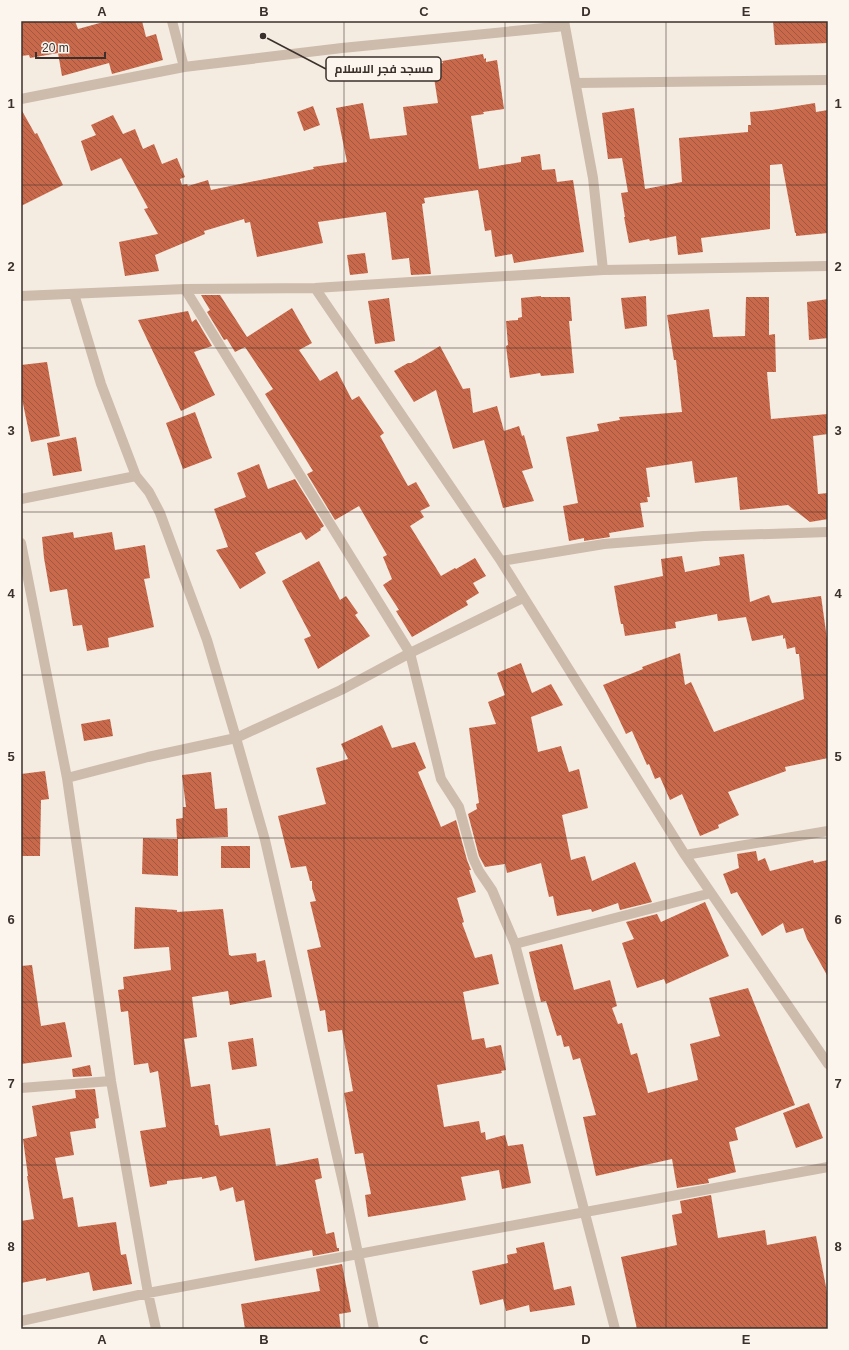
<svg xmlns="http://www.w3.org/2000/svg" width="849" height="1350" font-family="Arial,Cairo,sans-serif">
  <defs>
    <pattern id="building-back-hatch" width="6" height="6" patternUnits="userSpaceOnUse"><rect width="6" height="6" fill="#c8694b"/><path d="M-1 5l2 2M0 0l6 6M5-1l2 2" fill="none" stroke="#a4573f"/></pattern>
  </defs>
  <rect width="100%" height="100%" fill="#f4ebe1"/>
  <path fill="url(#building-back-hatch)" d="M 21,21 L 75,21 L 78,29 L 107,21 L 142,21 L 146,37 L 156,34 L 163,60 L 112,74 L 109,63 L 62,76 L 58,53 L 30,58 L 29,55 L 21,56 Z
    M 773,21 L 828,21 L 828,43 L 775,45 Z
    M 483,54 L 484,59 L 486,58 L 486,62 L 497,60 L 504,109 L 483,112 L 484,114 L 471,116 L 479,169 L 521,162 L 521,157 L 540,154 L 542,170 L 555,169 L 557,182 L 573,180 L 584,252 L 514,263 L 512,254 L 495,257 L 491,230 L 485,231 L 478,190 L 424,198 L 425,203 L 422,204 L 431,274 L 411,275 L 409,258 L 392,260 L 386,212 L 318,222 L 323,243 L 257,257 L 250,222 L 245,223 L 244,219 L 204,231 L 205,234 L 155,255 L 159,271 L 125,276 L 119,242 L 158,234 L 144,209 L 148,208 L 121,158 L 91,171 L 81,141 L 96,135 L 91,125 L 113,115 L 123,134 L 135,129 L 143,149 L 154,144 L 162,164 L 177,158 L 185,177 L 180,179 L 182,185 L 187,184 L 188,186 L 208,180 L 211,190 L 314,169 L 313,167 L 347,162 L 336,108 L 363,103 L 370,139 L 407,135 L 403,107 L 438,103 L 432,65 L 443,63 L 442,61 Z
    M 815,103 L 816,112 L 828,110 L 828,233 L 796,236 L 796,233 L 795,233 L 782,164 L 770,165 L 770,229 L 701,238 L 703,252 L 678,255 L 676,236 L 650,241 L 649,239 L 629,243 L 624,217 L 625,217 L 621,193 L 628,192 L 622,158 L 608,159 L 602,113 L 634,108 L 645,189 L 682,182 L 679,138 L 748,132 L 748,125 L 751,125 L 750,112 L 772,110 Z
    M 313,106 L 320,125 L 304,131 L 297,112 Z
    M 21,109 L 35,134 L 37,133 L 63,185 L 21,206 Z
    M 365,253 L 368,273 L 350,275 L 347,255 Z
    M 201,295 L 220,295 L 247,337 L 292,308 L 312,343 L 299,350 L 320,381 L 337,371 L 352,400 L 359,396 L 384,433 L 380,436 L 408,486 L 416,482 L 430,506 L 420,511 L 424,517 L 410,526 L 441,576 L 455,568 L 456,569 L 475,558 L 486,576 L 473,583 L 479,593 L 466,601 L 468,605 L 412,637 L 396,611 L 399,610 L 383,585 L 392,579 L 383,557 L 387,555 L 359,506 L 335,520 L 307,474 L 313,471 L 265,394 L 273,389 L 245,347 L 235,352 L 227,339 L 224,340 L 207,312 L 210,310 Z
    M 541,296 L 541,297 L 570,297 L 572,321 L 569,321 L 574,373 L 541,376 L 540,373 L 510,378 L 506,346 L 508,345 L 506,321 L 518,320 L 518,318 L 522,317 L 521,298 Z
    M 646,296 L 647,326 L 625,329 L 621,298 Z
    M 746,297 L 769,297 L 769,335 L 775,334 L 776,372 L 767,372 L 771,419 L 828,414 L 828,434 L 813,436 L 818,494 L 828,493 L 828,519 L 810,522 L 788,505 L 740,510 L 737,477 L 695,483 L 692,461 L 646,468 L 650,497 L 647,497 L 648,502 L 640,503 L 644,527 L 609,533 L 610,537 L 584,541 L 584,538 L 569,541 L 563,506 L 578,503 L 566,437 L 599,431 L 597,424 L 620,420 L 619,417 L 682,412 L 676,360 L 674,360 L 667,315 L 709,309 L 713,337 L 745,336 Z
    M 389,298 L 395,341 L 375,344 L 368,301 Z
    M 828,299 L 828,338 L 809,340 L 807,302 Z
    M 188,311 L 192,322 L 196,319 L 212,346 L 194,352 L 215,395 L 181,411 L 138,320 Z
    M 440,346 L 463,389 L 470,388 L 473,413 L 497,406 L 504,431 L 519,426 L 522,436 L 524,435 L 533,468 L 522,471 L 534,501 L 503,508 L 484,440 L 453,449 L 436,390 L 414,402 L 394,371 L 408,363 L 411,363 Z
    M 47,362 L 60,436 L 31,442 L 21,394 L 21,365 Z
    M 195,412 L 212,458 L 183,469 L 166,423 Z
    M 76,437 L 82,471 L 53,476 L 47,443 Z
    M 259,464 L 268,489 L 295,479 L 324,526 L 320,529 L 321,530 L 306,540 L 301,532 L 255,553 L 266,573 L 240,589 L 216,550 L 228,547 L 214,509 L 246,497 L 237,473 Z
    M 73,532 L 74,538 L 112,532 L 115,550 L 145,545 L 150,578 L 144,579 L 154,627 L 108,638 L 109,647 L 87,651 L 82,625 L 73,626 L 67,589 L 50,592 L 44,558 L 42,537 Z
    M 744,554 L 750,602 L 769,595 L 772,603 L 821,596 L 828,646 L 828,758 L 785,767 L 786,771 L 728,792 L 739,815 L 718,825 L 719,828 L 700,836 L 682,794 L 670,800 L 660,777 L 655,779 L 649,764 L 647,765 L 632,731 L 626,734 L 603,685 L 643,669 L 642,667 L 680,653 L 685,685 L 691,682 L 714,732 L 804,699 L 799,654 L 796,654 L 795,647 L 787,649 L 785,638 L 783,639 L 783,635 L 752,641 L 746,617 L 718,621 L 717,614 L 675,622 L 676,628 L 625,636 L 623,624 L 621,624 L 618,609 L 614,586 L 663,576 L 661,559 L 682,556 L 685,572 L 720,565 L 719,557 Z
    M 319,561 L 340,600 L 346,596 L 358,613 L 355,615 L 370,636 L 318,669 L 304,639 L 311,636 L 282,581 Z
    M 521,663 L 532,693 L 551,684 L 563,705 L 531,717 L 538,752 L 561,746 L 569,772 L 579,769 L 588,808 L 562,815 L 571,860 L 585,856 L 592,881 L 635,862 L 652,902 L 620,910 L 618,903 L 592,912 L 591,909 L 557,916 L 553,896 L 549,897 L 541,863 L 507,873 L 505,864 L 485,867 L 479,856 L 468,814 L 477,809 L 476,804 L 479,803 L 469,728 L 496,724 L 488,702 L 505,695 L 497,673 Z
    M 110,719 L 113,736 L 84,741 L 81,724 Z
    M 382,725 L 392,748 L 415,742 L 426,768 L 418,772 L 441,827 L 456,820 L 467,860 L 471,870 L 469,870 L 476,892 L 457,898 L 464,922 L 462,923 L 475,958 L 492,954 L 499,984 L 463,992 L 472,1040 L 484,1038 L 486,1048 L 501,1045 L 506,1070 L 501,1071 L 502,1073 L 437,1085 L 444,1127 L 479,1121 L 481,1133 L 485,1132 L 486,1140 L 505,1135 L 508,1146 L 523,1144 L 531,1183 L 502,1189 L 499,1170 L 461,1177 L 466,1200 L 440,1205 L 368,1217 L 365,1195 L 371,1194 L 363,1153 L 355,1154 L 344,1093 L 353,1091 L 342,1030 L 328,1032 L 325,1010 L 320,1011 L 307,950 L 321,947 L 310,902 L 316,901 L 312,888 L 312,881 L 310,881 L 306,866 L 291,868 L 278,816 L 326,804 L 316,768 L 348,759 L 341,744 Z
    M 45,771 L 49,799 L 41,800 L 40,856 L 21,856 L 21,774 Z
    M 211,772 L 215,809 L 227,808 L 228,837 L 178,839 L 178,876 L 142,874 L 143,838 L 177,839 L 176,819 L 183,818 L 183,807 L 186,807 L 182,775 Z
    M 221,846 L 250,846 L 250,868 L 221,868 Z
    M 756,851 L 758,861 L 765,858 L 770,871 L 813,860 L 814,863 L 828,860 L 828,977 L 807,939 L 803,928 L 786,933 L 783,923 L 762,936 L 737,892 L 731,894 L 723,874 L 739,868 L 737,854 Z
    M 705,902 L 729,956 L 666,984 L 664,979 L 637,988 L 622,943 L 634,939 L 626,922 L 657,914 L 661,922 Z
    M 135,907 L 177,910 L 177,912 L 223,909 L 229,955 L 230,955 L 231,956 L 256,953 L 257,962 L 265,960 L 272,997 L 230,1005 L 228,991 L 192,997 L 197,1037 L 184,1039 L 191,1087 L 210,1084 L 215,1125 L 218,1125 L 220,1136 L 270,1128 L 276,1166 L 318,1158 L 322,1178 L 315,1180 L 326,1234 L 334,1232 L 337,1248 L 339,1248 L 339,1251 L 313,1256 L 312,1250 L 255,1261 L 244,1200 L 236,1202 L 233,1187 L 220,1191 L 216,1176 L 202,1179 L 202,1177 L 167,1181 L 167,1184 L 150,1187 L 140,1131 L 166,1127 L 158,1071 L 150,1073 L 148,1063 L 134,1065 L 128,1011 L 121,1012 L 118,990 L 124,989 L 123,977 L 171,970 L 169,947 L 134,949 Z
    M 562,944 L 574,990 L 610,980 L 617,1006 L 612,1008 L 618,1024 L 622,1023 L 631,1055 L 637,1053 L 648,1093 L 698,1080 L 690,1044 L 720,1036 L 709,998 L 748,988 L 795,1105 L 735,1128 L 738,1140 L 729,1142 L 736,1172 L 708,1179 L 709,1183 L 677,1188 L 672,1159 L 596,1176 L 583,1117 L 596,1115 L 580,1058 L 573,1060 L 569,1046 L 564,1047 L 561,1035 L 557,1036 L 546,1001 L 541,1002 L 529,952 Z
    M 32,965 L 41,1026 L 65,1022 L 72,1057 L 21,1064 L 21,966 Z
    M 253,1038 L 257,1066 L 232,1070 L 228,1042 Z
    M 90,1065 L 92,1076 L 73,1077 L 72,1069 Z
    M 95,1089 L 99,1118 L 95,1119 L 96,1128 L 70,1132 L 74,1155 L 55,1158 L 63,1199 L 73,1197 L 78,1227 L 116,1222 L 121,1255 L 126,1254 L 132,1284 L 93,1291 L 89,1272 L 46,1281 L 46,1278 L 21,1283 L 21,1221 L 34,1219 L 27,1176 L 28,1176 L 23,1139 L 37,1136 L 32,1106 L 76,1098 L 75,1090 Z
    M 809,1103 L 823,1138 L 796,1148 L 783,1113 Z
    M 711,1195 L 718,1238 L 765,1230 L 767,1245 L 816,1236 L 828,1297 L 828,1329 L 637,1329 L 621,1257 L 677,1245 L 672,1215 L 682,1213 L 680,1201 Z
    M 544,1242 L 554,1290 L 571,1286 L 575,1305 L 530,1312 L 529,1305 L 506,1311 L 503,1299 L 480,1305 L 472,1271 L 508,1263 L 507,1255 L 517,1253 L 516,1248 Z
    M 342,1264 L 351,1312 L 339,1314 L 341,1329 L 245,1329 L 241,1304 L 320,1291 L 316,1269 Z"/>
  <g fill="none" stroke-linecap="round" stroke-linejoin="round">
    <path stroke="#cdbbac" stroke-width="10" d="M 172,21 L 184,67
      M 564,21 L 593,178 L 603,270
      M 576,83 L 828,80
      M 21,99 L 184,67 L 342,48 L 565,26
      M 315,288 L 501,561 L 685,855 L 828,1064
      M 185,289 L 410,653 L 441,779 L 459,807 L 473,858 L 479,871 L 492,890 L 515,944 L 615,1329
      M 74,294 L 101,384 L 136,476 L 149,492 L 160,513 L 207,640 L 236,738 L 265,840 L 344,1187 L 374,1329
      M 21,296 L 185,289 L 315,288 L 603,270 L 828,266
      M 21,499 L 136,476
      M 21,543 L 67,778 L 111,1081 L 148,1293 L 156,1329
      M 501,561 L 604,544 L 704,536 L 828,532
      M 67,778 L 148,757 L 236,738 L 341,690 L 410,653 L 523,598
      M 685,855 L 828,831
      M 515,944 L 711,893
      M 21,1088 L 111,1081
      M 21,1321 L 148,1293 L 828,1167"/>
  </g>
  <path fill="none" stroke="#3b302b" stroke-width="1" stroke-opacity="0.55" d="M 183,21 L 183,1329M 344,21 L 344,1329M 505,21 L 505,1329M 666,21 L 666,1329M 21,185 L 828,185M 21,348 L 828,348M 21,512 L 828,512M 21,675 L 828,675M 21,838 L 828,838M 21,1002 L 828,1002M 21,1165 L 828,1165"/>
  <path fill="none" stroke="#3b302b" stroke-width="1.5" d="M263 36L326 69"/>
  <circle fill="#3b302b" stroke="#fbf5ee" stroke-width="1.5" cx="263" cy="36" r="4"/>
  <rect fill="#fbf5ee" stroke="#3b302b" stroke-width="1.5" x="326" y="57" width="115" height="24" rx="4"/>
  <g font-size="12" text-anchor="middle" font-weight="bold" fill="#3b302b">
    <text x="384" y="73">مسجد فجر الاسلام</text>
  </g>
  <rect width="849" height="1350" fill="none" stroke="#fbf5ee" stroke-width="44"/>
  <path d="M36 52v6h69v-6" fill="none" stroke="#3b302b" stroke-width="2"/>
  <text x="42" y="52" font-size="12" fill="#3b302b" stroke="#fbf5ee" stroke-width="3" paint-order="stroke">20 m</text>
  <rect x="22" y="22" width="805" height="1306" fill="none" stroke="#3b302b" stroke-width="1.5"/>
  <g font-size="13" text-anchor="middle" font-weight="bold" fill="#3b302b">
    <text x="102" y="16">A</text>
    <text x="264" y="16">B</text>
    <text x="424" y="16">C</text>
    <text x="586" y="16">D</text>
    <text x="746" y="16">E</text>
    <text x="11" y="108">1</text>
    <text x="838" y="108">1</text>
    <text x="11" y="271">2</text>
    <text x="838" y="271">2</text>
    <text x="11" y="435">3</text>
    <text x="838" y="435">3</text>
    <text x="11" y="598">4</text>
    <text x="838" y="598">4</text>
    <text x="11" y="761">5</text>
    <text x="838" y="761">5</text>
    <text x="11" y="924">6</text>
    <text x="838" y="924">6</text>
    <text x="11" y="1088">7</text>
    <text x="838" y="1088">7</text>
    <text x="11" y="1251">8</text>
    <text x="838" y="1251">8</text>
    <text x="102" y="1344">A</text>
    <text x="264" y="1344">B</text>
    <text x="424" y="1344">C</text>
    <text x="586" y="1344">D</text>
    <text x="746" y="1344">E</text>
  </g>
</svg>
